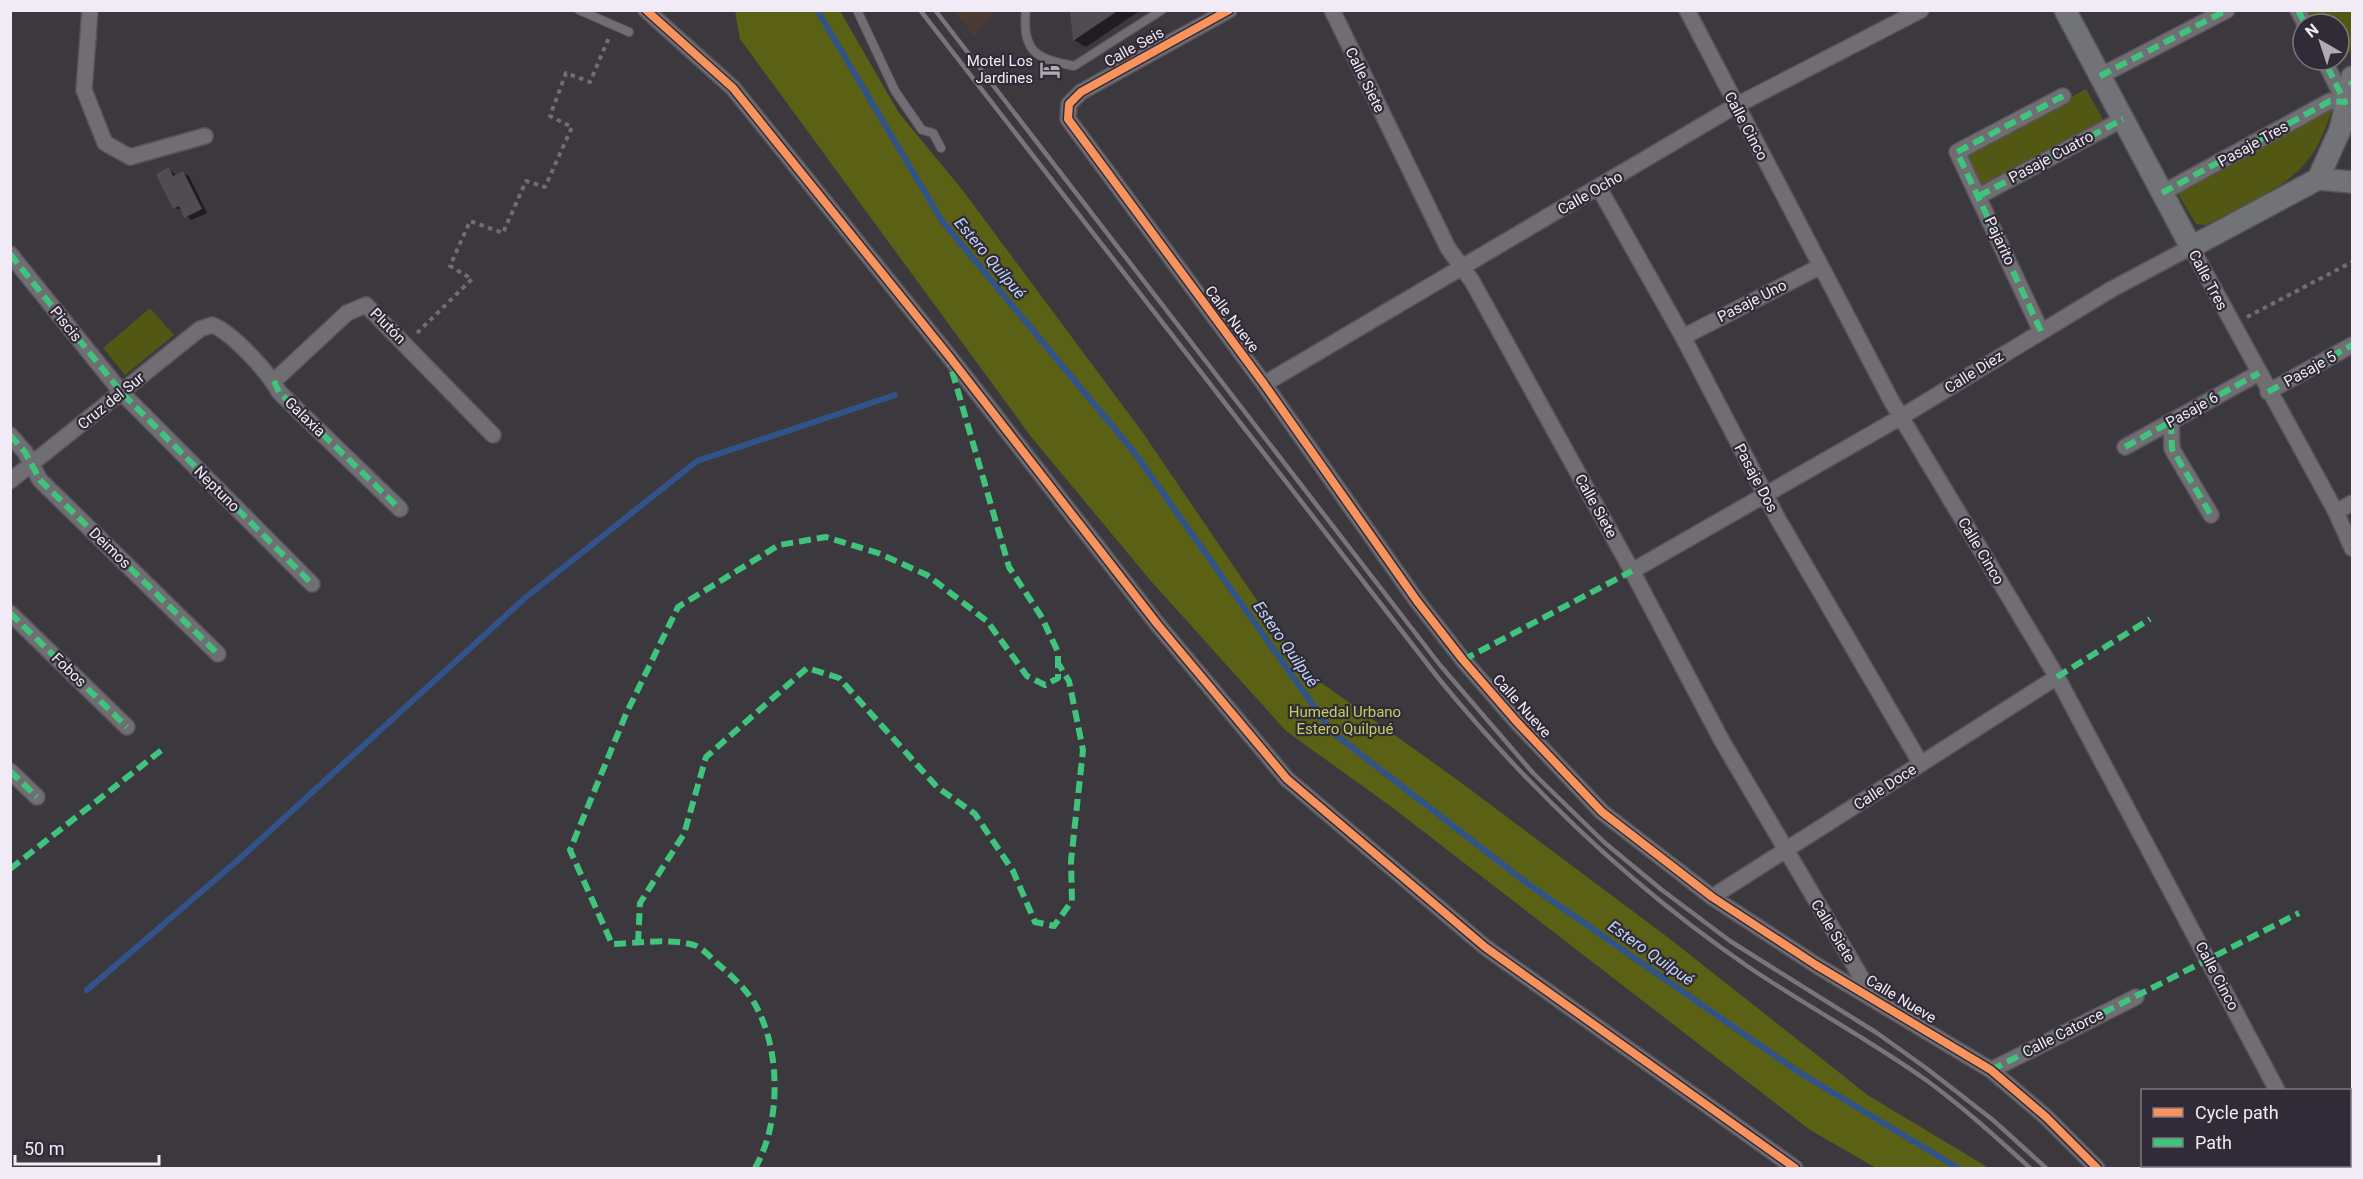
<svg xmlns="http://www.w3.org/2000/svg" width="2363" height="1179" font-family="Roboto,sans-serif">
  <rect width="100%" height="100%" fill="#3b383e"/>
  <path fill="#4b3b34" d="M 954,11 L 995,11 L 974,36 Z"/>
  <path fill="#525813" d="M 2303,11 L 2352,11 L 2352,49 L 2339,65 L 2330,60 L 2339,60 L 2339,24 L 2310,24 Z
    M 2086,89 L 2106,125 L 1981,192 L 1962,156 Z
    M 2333,107 C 2326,126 2320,146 2307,161 C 2286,189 2237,208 2206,225 L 2196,224 L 2177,192 Z
    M 150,308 L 174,335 L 125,375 L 103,348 Z"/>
  <path fill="#5a6115" d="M 735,11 L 840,11 L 899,113 L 964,192 L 1143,433 L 1305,671 L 1463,784 L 1670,939 L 1869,1096 L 1989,1168 L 1876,1168 L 1810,1130 L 1393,808 L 1286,731 L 1150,580 L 1032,438 L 740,39 Z"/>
  <path fill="#0007" d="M 1072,10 L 1141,10 L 1086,47 L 1074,40 Z
    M 169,169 L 177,176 L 183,173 L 189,176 L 207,213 L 191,220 L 182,210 L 174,208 Z"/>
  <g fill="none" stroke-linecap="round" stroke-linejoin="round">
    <path stroke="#31538a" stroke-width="6" d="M 817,10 L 942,221 L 1134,452 L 1332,732 L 1528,884 L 1797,1071 L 1958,1168
      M 87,990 L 237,861 L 525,598 L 697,461 L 895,395"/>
  </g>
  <path fill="#504d52" d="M 1070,10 L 1119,10 L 1073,41 Z
    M 169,167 L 173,176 L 183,171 L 202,209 L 184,218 L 179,206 L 173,209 L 156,174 Z"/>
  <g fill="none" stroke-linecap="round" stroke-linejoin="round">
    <g stroke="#58545b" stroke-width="10">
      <path id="service" d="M 579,10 L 629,32
        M 857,10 L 895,91 L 922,130 L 933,133 L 941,148
        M 1026,10 C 1021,53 1038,59 1074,66 L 1162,10"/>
    </g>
    <g stroke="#58545b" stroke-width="18">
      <path id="minor" d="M 90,10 L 84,90 L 105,143 L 130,157 L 205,136
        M 646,10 L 733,88 L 948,355 L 1158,625 L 1287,779 L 1485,947 L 1795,1168
        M 1229,10 L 1081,92 L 1069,104 L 1068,119 L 1264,384 L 1417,601 L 1463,660 L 1516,721 L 1602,812 L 1712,897 L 1816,965 L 1991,1070 L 2046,1117 L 2097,1168
        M 1332,10 L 1448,248 L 1472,281 L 1632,571 L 1722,741 L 1871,994
        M 1687,10 L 1892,402 L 2057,677 L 2277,1090
        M 2298,10 L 2305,24
        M 2100,76 L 2227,10
        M 1599,188 L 1683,337 L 1778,519 L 1921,764
        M 2162,193 L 2330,101 L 2345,102 L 2324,60
        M 1979,196 L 2123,119
        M 10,254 L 122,393 L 312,584
        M 2041,331 L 1957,152 L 2063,96
        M 1683,337 L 1821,266
        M 274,381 L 347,313 L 366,305 L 493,435
        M 1264,384 L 1735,106 L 1921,10
        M 2268,392 L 2352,345
        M 2171,422 L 2172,449 L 2211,515
        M 10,435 L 25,452 L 40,480 L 218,654
        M 2125,447 L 2259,373
        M 10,481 L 200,329 L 212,325 C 232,332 270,374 279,392 L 400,509
        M 2336,512 L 2352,503
        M 1632,571 L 1901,417 L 2112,289 L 2191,247 L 2336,512 L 2352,548
        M 10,613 L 127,727
        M 10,771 L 37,797
        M 1712,897 L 2057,677
        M 1991,1070 L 2136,997
        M 2316,1166 L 2317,1168"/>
    </g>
    <g stroke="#58545b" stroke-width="24">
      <path id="secondary" d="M 2065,10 L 2191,247 L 2318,179
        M 2318,179 L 2340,130 L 2352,77
        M 2318,179 L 2352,182"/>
    </g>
    <path stroke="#706e72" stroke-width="4" stroke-dasharray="4.5 4.5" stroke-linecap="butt" d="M 2247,317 L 2352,262
      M 417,333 L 472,279 L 450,266 L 470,221 L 503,233 L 526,181 L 545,187 L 572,127 L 550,116 L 566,73 L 590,82 L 610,35"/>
    <use href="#service" stroke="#706d73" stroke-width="8"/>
    <use href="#minor" stroke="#706d73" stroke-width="15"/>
    <use href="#secondary" stroke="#717376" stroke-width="21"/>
    <path stroke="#78757a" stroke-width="4.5" d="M 920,10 L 1439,679 C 1530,790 1631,887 1750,968 C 1808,1007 1870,1040 1926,1080 C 1963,1107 1997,1138 2030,1168
      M 935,10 L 1440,665 L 1533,773 L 1605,843 L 1662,890 L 1730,941 L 1877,1033 L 1926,1068 L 1993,1120 L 2046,1168"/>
    <path stroke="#40c37c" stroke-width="6" stroke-dasharray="12 6" stroke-linecap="butt" d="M 2298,10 L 2305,24
      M 2100,76 L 2227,10
      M 2350,81 L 2352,84
      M 2162,193 L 2330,101 L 2345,102 L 2324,60
      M 1979,196 L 2123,119
      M 10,254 L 122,393 L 312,584
      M 2041,331 L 1957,152 L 2063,96
      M 274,381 L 279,392 L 400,509
      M 2268,392 L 2352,345
      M 2171,422 L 2172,449 L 2211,515
      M 10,435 L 25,452 L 40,480 L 218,654
      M 2125,447 L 2259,373
      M 10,613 L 127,727
      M 1463,660 L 1632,571
      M 2057,677 L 2150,619
      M 10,771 L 37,797
      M 10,869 L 163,749
      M 638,943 L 640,903 L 684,834 L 706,757 L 807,668 L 839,678 L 937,787 L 975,814 L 1013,871 L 1035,922 L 1054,926 L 1072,901 L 1071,861 L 1083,750 L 1069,681 L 1058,663
      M 1991,1070 L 2299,913
      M 755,1168 C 781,1123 781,1052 756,1006 C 748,991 732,976 719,965 C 712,959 703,948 694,945 C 669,938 638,943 612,944 L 570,850 L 626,714 L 678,607 L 779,545 L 826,537 L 878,553 L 927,575 L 987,621 L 1027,676 L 1045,685 L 1058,678 L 1058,652 L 1041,616 L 1009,567 L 950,364"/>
    <g stroke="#312a37" stroke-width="11">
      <path id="cycleway" d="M 646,10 L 733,88 L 948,355 L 1158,625 L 1287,779 L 1485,947 L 1795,1168
        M 1229,10 L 1081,92 L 1069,104 L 1068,119 L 1264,384 L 1417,601 L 1463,660 L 1516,721 L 1602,812 L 1712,897 L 1816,965 L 1991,1070 L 2046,1117 L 2097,1168"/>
    </g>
    <use href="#cycleway" stroke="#f8935d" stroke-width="8"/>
  </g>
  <defs>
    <g id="hotel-bare" transform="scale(1.62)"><path d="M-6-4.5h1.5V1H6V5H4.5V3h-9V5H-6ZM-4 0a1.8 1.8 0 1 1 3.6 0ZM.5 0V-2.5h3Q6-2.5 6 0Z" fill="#b1acb4" stroke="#312a37" stroke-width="2.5" paint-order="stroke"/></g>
  </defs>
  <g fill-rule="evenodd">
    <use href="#hotel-bare" x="1050" y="70"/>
  </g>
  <g text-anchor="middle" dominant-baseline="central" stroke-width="4.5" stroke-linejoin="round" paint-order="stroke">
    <g font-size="15" fill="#f0ebf4" stroke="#312a37">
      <text transform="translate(1134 47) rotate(-29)">Calle Seis</text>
      <text transform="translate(1365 80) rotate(64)">Calle Siete</text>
      <text transform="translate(1746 126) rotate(62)">Calle Cinco</text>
      <text transform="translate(2253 144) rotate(-29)">Pasaje Tres</text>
      <text transform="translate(2051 157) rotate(-28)">Pasaje Cuatro</text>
      <text transform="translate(1590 193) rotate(-30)">Calle Ocho</text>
      <text transform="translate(2000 241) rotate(65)">Pajarito</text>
      <text transform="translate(2208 280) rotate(62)">Calle Tres</text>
      <text transform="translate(1752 301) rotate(-27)">Pasaje Uno</text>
      <text transform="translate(1232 319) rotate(53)">Calle Nueve</text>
      <text transform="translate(66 324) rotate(51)">Piscis</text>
      <text transform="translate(388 326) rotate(45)">Plutón</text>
      <text transform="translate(2310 369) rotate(-29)">Pasaje 5</text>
      <text transform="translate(1974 372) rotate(-32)">Calle Diez</text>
      <text transform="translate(111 401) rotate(-39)">Cruz del Sur</text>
      <text transform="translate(2192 410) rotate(-29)">Pasaje 6</text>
      <text transform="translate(305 417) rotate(44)">Galaxia</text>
      <text transform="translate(1756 478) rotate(62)">Pasaje Dos</text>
      <text transform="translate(217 489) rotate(45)">Neptuno</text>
      <text transform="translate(1596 506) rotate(61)">Calle Siete</text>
      <text transform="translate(110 548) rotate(44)">Deimos</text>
      <text transform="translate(1981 551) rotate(59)">Calle Cinco</text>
      <text transform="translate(69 670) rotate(44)">Fobos</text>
      <text transform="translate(1522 706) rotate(48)">Calle Nueve</text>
      <text transform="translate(1885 787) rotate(-33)">Calle Doce</text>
      <text transform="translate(1833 931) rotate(59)">Calle Siete</text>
      <text transform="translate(2217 976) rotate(62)">Calle Cinco</text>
      <text transform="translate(1901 999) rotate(31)">Calle Nueve</text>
      <text transform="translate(2063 1033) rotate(-27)">Calle Catorce</text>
    </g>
    <g font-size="15" fill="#f0ebf4" stroke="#312a37" text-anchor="end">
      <text x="1033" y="61">Motel Los<tspan x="1033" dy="17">Jardines</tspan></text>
    </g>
    <g font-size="15" fill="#c2d062" stroke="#312a37">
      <text x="1345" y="712">Humedal Urbano<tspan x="1345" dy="17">Estero Quilpué</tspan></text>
    </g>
    <g font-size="16" font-style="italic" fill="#c1d7fa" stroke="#312a37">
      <text transform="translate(990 258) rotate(50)">Estero Quilpué</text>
      <text transform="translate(1286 644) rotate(55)">Estero Quilpué</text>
      <text transform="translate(1651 953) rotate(35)">Estero Quilpué</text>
    </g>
  </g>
  <rect width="2363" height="1179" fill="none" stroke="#f0ebf4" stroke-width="24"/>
  <rect x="2141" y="1089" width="210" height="78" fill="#312a37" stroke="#7d7783" stroke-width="1.5"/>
  <rect x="2153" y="1108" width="30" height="9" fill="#f8935d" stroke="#7d7783" stroke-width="1.5"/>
  <text x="2195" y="1119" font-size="18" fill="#f0ebf4">Cycle path</text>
  <rect x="2153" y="1138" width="30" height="9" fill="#40c37c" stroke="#7d7783" stroke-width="1.5"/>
  <text x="2195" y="1149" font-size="18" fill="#f0ebf4">Path</text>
  <g transform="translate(2321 42) rotate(321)"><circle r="28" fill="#312a37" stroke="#7d7783" stroke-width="1.5"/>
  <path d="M0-4.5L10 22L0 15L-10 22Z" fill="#b1acb4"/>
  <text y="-9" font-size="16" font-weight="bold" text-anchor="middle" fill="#f0ebf4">N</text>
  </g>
  <path d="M15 1155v9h144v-9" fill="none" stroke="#f0ebf4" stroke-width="3"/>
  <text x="24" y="1155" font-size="18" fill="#f0ebf4" stroke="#312a37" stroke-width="4.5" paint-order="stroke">50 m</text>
</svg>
